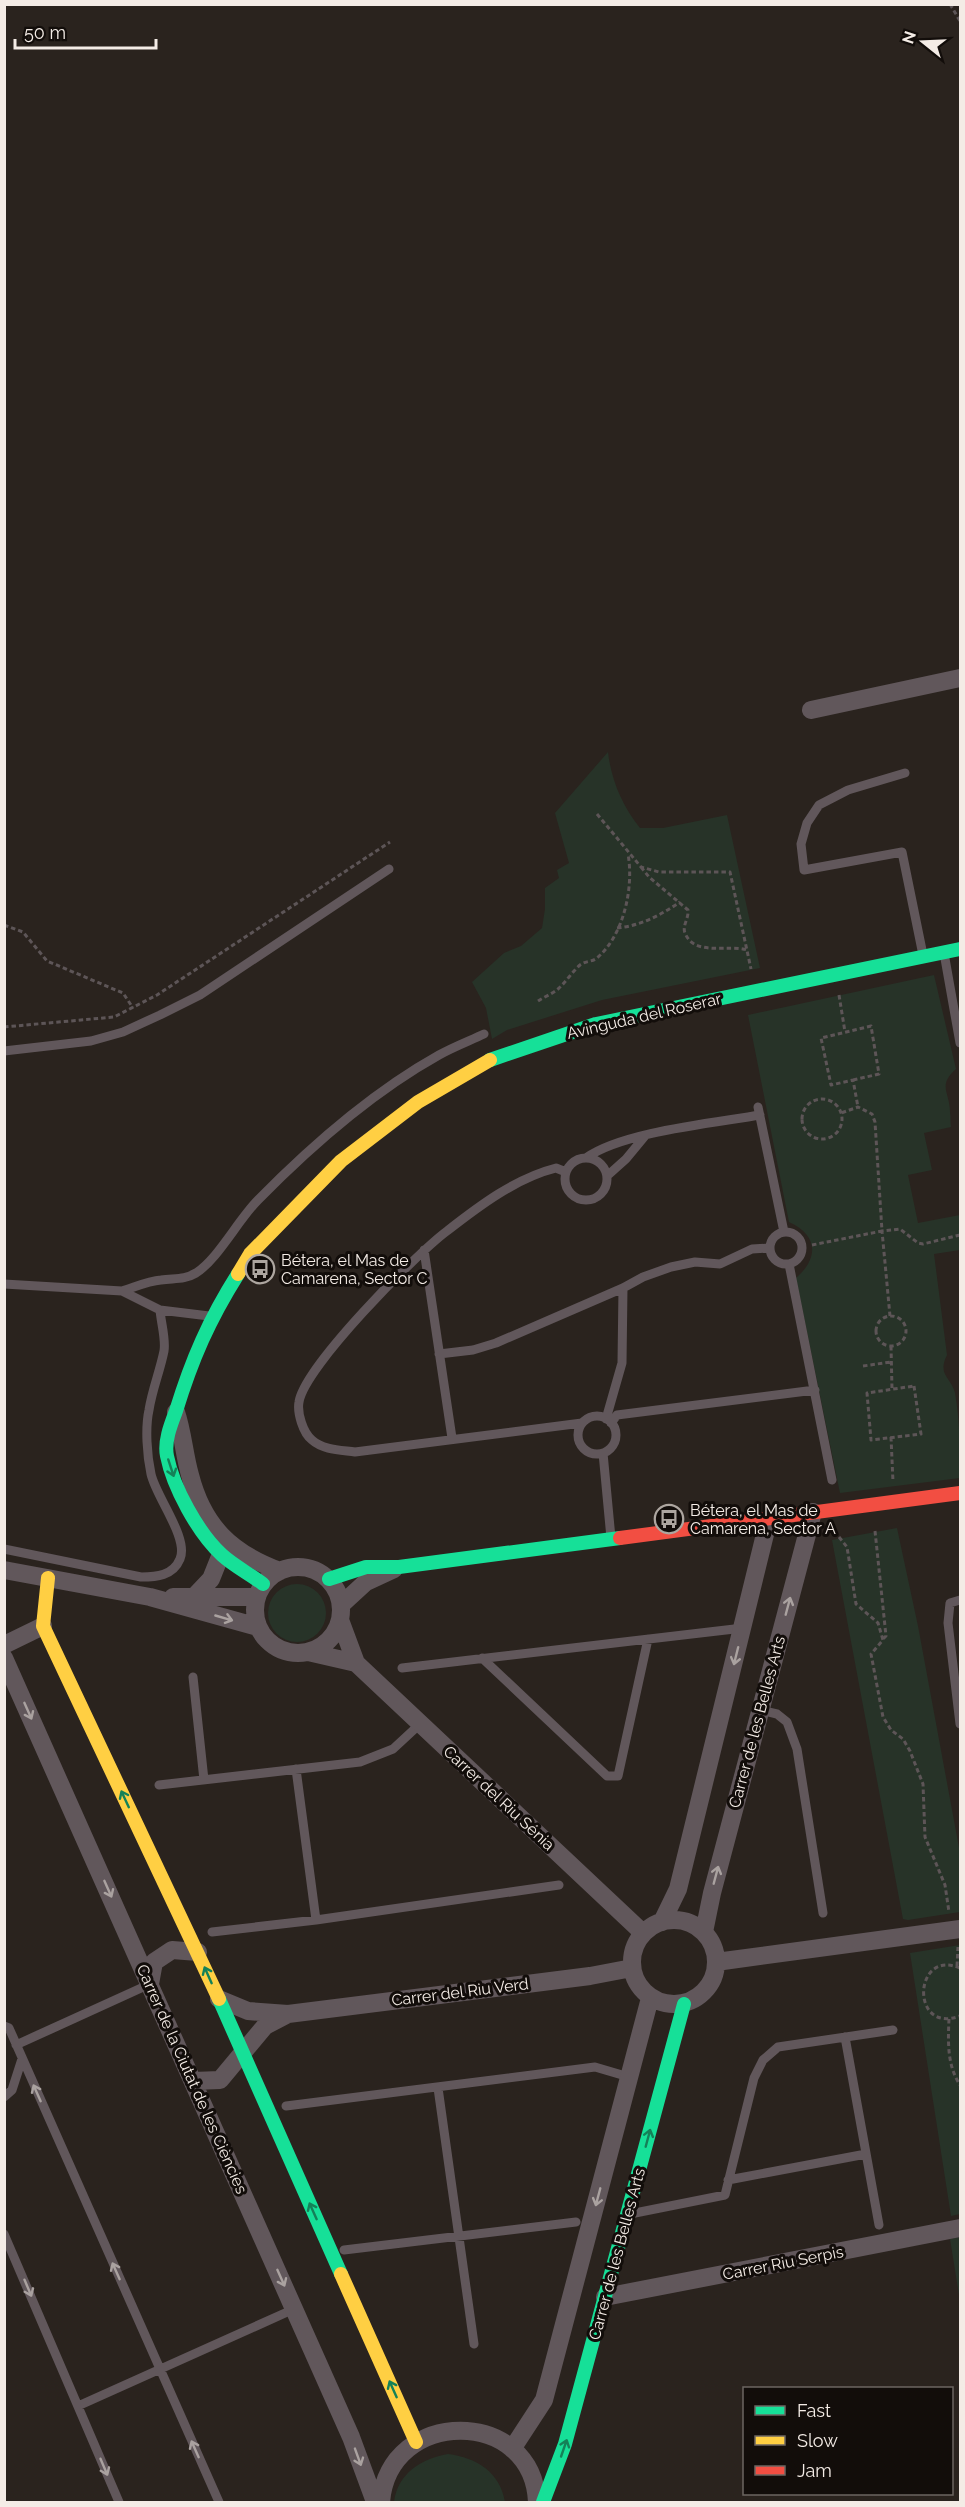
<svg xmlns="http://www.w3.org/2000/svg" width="965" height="2507" font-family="Raleway,sans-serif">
  <rect width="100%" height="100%" fill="#2a231e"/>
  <path fill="#273328" d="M 608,752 C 611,779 622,806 640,828 L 663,828 L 727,815 L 760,968 L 602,1000 L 507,1030 L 492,1039 L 486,1008 L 472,982 L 504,953 L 521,946 L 542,928 L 545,909 L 545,888 L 559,878 L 557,870 L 569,863 L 555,813 Z
    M 934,975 L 956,1069 C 937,1086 950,1092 950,1112 C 951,1117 950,1122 951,1127 L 924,1133 L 932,1170 L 908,1175 L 918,1223 L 960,1215 L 960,1250 L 934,1254 L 947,1355 C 937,1375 951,1377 955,1393 C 960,1421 960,1450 960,1478 L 840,1493 L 796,1278 C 819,1258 818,1235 789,1222 L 748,1015 Z
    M 897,1528 L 918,1626 L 960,1853 L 960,1912 L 908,1920 L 903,1919 L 832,1540 Z
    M268 1613a29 29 0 1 1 58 0a29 29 0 1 1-58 0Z
    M 960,1945 L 960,2214 L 951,2216 L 910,1953 Z
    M 960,2237 L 960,2301 L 950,2239 Z
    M 448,2454 C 477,2458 500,2472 505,2502 L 394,2502 C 398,2473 421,2459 448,2454 Z"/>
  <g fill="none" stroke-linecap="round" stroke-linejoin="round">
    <path stroke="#5d5557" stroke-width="3" stroke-dasharray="4.5 3" stroke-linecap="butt" d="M 950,4 L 960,21
      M 597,814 L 641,867 L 659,872 L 730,872 L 751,969
      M 641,867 L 649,877 L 688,910 C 689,918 682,926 685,933 C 694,957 730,944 747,950
      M 4,925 L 23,932 L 47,961 L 123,993 L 133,1008
      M 617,928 C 640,926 661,915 680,902
      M 839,995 L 845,1032
      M 538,1001 C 544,997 552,994 558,989 C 566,982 572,972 580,965 C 585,961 592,962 597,958 C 624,935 634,887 628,854
      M 4,1027 L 114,1017 L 157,995 L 390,842
      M 853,1080 L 879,1074 L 871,1026 L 821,1038 L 831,1085 L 853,1080 L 858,1107
      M802 1119a20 20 0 1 1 40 0a20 20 0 1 1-40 0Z
      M 812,1245 L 882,1231 L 875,1122 L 872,1114 L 858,1107 L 841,1113
      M 890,1316 L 882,1231 L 900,1229 L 918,1243 L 923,1244 L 960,1235
      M876 1331a15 15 0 1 1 30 0a15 15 0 1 1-30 0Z
      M 891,1346 L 892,1389
      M 863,1366 L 891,1362
      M 914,1386 L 921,1434 L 871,1440 L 867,1393 Z
      M 891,1437 L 893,1482
      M 875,1531 L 886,1636 L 883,1639
      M 839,1537 L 847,1547 L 856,1604 L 878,1623 L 883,1640 L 871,1654 L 883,1717 L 891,1730 L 903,1739 L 910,1751 L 923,1784 L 925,1837 L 945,1885 L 949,1912
      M 957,1966 L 958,1947
      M 960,1968 C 913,1948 910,2035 960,2016
      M 949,2019 C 948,2042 947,2065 960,2085"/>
    <path stroke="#61575b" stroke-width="9" d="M 905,773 L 848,790 L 819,805 L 807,823 L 801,844 L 804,870 L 902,852 L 923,955
      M 944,953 L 960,1043
      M 4,1051 L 91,1041 L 123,1032 L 160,1015 L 200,995 L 389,869
      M 758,1107 L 784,1232
      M565 1179a21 21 0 1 1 42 0a21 21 0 1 1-42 0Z
      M 586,1158 C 622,1132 714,1123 760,1115
      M 566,1172 L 556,1168 C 516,1178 479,1206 447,1231 C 416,1254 304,1367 299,1402 C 297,1413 303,1433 312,1440 C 323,1450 341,1450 355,1452 L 582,1423
      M 607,1176 L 626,1159 L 645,1136
      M770 1248a16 16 0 1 1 32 0a16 16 0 1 1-32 0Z
      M 424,1250 L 452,1438
      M 789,1264 L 832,1480
      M 4,1284 L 122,1291 L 160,1310 L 209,1316
      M 122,1291 C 135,1287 148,1281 161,1280 C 175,1278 184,1280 196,1273 C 218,1259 238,1220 258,1200 C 312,1145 371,1093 439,1055 C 453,1047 469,1041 484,1034
      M 439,1354 L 473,1350 L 496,1343 L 623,1288 L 643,1277 L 671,1267 L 695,1262 L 720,1264 L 752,1249 L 770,1248
      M578 1435a19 19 0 1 1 38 0a19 19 0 1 1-38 0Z
      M 606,1419 L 622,1363 L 623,1288
      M 611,1423 L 617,1415 L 815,1390
      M 603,1453 L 611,1538
      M 4,1549 L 141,1577 C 156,1577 173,1576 180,1559 C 189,1538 156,1497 151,1474 C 147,1455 145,1428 149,1410 C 152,1390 160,1371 164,1351 C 166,1339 161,1323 160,1310
      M 960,1600 L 950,1603 L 948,1623 L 960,1724
      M 482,1658 L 607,1776 L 618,1776 L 648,1639
      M 402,1668 L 743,1628
      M 193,1677 L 204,1780
      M 760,1710 L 777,1714 L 787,1722 L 797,1749 L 823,1913
      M 296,1769 L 316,1920
      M 159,1785 L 360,1762 L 393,1749 L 420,1724
      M 212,1932 L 316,1920 L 559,1885
      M 4,2026 L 9,2028 L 219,2502
      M 845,2037 L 879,2225
      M 16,2045 L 150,1984
      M 438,2088 L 474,2344
      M 4,2097 L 12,2090 L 22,2059
      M 286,2106 L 595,2067 L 629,2077
      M 728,2180 L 866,2154
      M 630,2214 L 725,2195 L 754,2078 L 763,2060 L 778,2047 L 893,2030
      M 4,2234 L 119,2502
      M 344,2250 L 576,2222
      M 78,2406 L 294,2309"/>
    <path stroke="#61575b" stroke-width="18" d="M 811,710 L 960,678
      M 176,1412 C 183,1433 184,1454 190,1475 C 203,1526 231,1553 280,1571
      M255 1610a43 43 0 1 1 86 0a43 43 0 1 1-86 0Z
      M 4,1570 L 150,1597 L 258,1627
      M 173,1597 L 256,1597
      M 194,1597 L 211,1579 L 221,1554
      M 341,1605 L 366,1582 L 394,1569
      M 340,1620 L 356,1663 L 643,1933
      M 4,1645 L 43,1626
      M 308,1652 L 356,1663
      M 4,1658 L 351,2437 L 375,2502
      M632 1962a42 42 0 1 1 84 0a42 42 0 1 1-84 0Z
      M 662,1922 L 678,1889 L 769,1518
      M 704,1932 L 712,1893 L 813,1512
      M 716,1962 L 960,1929
      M 150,1984 L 154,1962 L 172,1950 L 198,1952
      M 219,1999 L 248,2011 L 288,2014 L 590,1976 L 632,1968
      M 193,2081 L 220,2080 L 265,2026 L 288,2014
      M 605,2297 L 960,2228
      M 512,2449 L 544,2400 L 650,1998
      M 381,2502 C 389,2407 533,2407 537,2502"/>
    <path stroke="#16e098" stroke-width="14" d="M 490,1060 L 596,1024 L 960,949
      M 238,1274 C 209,1320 192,1359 176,1411 C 171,1424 164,1441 167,1456 C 173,1487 198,1533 222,1555 C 234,1566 250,1574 263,1584
      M 329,1579 L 366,1567 L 399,1567 L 620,1538
      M 219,1999 L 341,2274
      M 543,2502 L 565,2444 L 684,2004"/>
    <path stroke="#ffcf43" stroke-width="14" d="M 238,1274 L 250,1254 L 341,1161 L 418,1102 L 490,1060
      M 48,1578 L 43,1626 L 219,1999
      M 341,2274 L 416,2442"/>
    <path stroke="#f24e42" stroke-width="14" d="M 620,1538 L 960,1493"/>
  </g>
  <defs><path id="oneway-shaft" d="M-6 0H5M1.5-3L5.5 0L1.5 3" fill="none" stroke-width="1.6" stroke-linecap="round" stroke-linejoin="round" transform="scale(1.5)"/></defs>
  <g stroke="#148158">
    <use href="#oneway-shaft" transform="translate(171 1468) rotate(72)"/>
    <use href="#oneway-shaft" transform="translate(125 1799) rotate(-115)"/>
    <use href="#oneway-shaft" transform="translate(208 1975) rotate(-114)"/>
    <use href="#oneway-shaft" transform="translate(648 2138) rotate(-75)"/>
    <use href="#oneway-shaft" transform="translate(313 2211) rotate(-114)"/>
    <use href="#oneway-shaft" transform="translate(393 2389) rotate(-114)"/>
    <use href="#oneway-shaft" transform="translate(564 2448) rotate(-71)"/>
  </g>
  <g stroke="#aaa2a0">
    <use href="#oneway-shaft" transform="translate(788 1606) rotate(-75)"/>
    <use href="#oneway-shaft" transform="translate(224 1618) rotate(16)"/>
    <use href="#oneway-shaft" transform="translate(736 1656) rotate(104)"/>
    <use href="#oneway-shaft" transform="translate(28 1711) rotate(66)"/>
    <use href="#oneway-shaft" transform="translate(716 1875) rotate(-75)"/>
    <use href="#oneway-shaft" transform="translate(108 1889) rotate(66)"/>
    <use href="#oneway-shaft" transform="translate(37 2093) rotate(-114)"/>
    <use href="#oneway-shaft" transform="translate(598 2197) rotate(105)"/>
    <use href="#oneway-shaft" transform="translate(116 2271) rotate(-114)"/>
    <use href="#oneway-shaft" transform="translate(281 2278) rotate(66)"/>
    <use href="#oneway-shaft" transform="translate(28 2288) rotate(67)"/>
    <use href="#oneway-shaft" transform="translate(195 2449) rotate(-114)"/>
    <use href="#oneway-shaft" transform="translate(358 2457) rotate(70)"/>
    <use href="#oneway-shaft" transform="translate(104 2467) rotate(67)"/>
  </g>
  <defs>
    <g id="bus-ring" transform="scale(1.5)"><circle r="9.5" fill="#120d0a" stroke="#ada6a0" stroke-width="1.5"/><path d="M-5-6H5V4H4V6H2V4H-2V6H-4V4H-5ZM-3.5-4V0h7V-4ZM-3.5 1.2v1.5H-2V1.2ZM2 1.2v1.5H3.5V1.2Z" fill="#ada6a0"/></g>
  </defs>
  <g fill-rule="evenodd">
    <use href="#bus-ring" x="260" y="1269"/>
    <use href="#bus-ring" x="669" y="1519"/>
  </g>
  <g text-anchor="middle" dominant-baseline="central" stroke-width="6" stroke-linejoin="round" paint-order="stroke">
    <g font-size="16" fill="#f4ece6" stroke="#120d0a">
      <text transform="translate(644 1016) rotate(-13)">Avinguda del Roserar</text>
      <text transform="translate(757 1722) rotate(-75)">Carrer de les Belles Arts</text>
      <text transform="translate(499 1798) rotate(43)">Carrer del Riu Sénia</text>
      <text transform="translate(460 1992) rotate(-7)">Carrer del Riu Verd</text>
      <text transform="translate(192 2079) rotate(66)">Carrer de la Ciutat de les Ciències</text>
      <text transform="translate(617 2254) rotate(-75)">Carrer de les Belles Arts</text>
      <text transform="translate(783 2263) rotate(-11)">Carrer Riu Serpis</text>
    </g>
    <g font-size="16" fill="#f4ece6" stroke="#120d0a" text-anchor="start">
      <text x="281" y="1260">Bétera, el Mas de<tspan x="281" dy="18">Camarena, Sector C</tspan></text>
      <text x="690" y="1510">Bétera, el Mas de<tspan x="690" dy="18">Camarena, Sector A</tspan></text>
    </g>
  </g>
  <rect width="965" height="2507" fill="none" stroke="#f4ece6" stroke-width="12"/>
  <rect x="743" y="2387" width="210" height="108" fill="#120d0a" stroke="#6c6662" stroke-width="1.5"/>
  <rect x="755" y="2406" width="30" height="9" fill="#16e098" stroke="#6c6662" stroke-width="1.5"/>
  <text x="797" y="2417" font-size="18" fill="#f4ece6">Fast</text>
  <rect x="755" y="2436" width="30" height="9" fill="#ffcf43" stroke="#6c6662" stroke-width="1.5"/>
  <text x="797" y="2447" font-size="18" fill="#f4ece6">Slow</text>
  <rect x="755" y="2466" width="30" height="9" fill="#f24e42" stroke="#6c6662" stroke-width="1.5"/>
  <text x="797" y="2477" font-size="18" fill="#f4ece6">Jam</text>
  <g transform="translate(923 42) rotate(288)" stroke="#120d0a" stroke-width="4.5" paint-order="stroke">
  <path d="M0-4.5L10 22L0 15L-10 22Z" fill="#f4ece6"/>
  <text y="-9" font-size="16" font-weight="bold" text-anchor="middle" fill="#f4ece6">N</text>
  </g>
  <path d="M15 39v9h141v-9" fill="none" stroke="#f4ece6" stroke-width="3"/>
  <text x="24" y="39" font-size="18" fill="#f4ece6" stroke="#120d0a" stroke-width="4.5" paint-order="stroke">50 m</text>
</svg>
